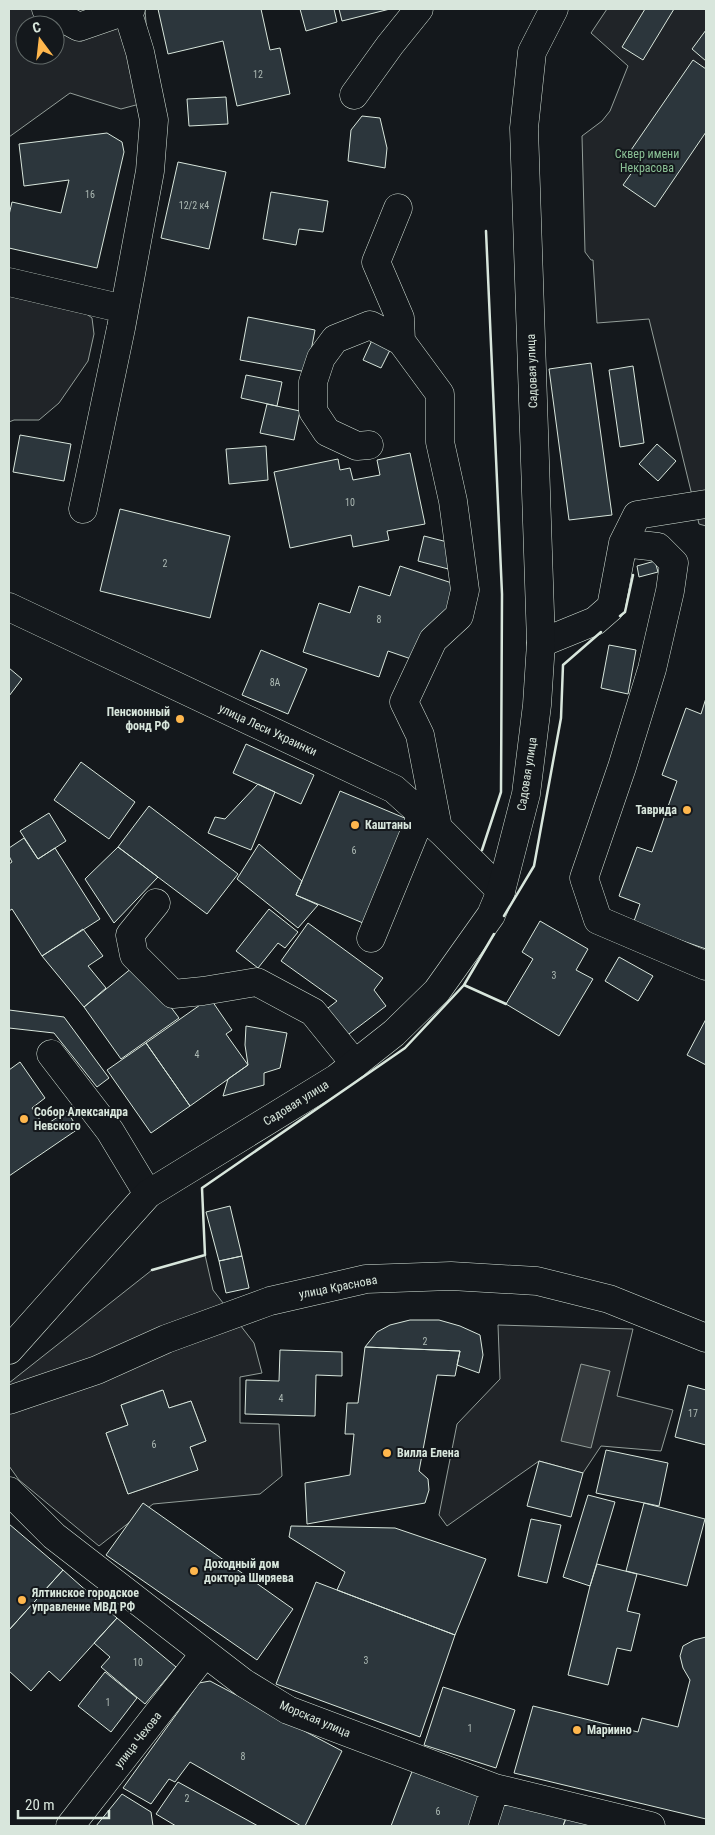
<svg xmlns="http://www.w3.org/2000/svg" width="715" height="1835" font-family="'Roboto Condensed',sans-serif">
  <rect width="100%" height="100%" fill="#14181c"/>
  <path fill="#202428" stroke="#939e99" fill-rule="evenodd" d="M 9,9 L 145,9 L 151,92 L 147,102 L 121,109 L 70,93 L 9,137 ZM 25,25 L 55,25 L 55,55 L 25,55 Z
    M 607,9 L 706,9 L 706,526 L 699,524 L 649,319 L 597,323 L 593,260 L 591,260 L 585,252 L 582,136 L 602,121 L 610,111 L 628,66 L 591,33 Z
    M 9,292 L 77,307 L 92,318 L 94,334 L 88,361 L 59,403 L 39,420 L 14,420 L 9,422 Z
    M 205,1255 L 213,1290 L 254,1343 L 262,1373 L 240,1377 L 240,1423 L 279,1424 L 282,1476 L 260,1494 L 153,1504 L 99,1546 L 19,1480 L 9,1466 L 9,1383 L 152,1270 ZM 162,1390 L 169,1408 L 191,1401 L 206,1441 L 190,1447 L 197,1470 L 128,1494 L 106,1433 L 128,1425 L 121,1405 Z
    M 498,1325 L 633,1329 L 617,1396 L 673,1410 L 661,1451 L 601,1446 L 583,1473 L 539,1461 L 447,1526 L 439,1515 L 457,1424 L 500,1379 Z"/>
  <path fill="#363b3e" stroke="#939e99" d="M 581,1364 L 610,1371 L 591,1448 L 561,1441 Z"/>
  <path fill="#2c363c" stroke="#d8e6dc" d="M 158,9 L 261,9 L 270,50 L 280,48 L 290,94 L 237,106 L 223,41 L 168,54 Z
    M 300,9 L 334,9 L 337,22 L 306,31 Z
    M 339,9 L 390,9 L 342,21 Z
    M 645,9 L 674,9 L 643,60 L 622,47 Z
    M 706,30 L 706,61 L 692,49 Z
    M 693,60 L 706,69 L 706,132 L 655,207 L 623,185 L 640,161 L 629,153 Z
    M 226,97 L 228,124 L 189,126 L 187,99 Z
    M 362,116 L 380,118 L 387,148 L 385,168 L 348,161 L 351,130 Z
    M 107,133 L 122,142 L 124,152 L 97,268 L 9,248 L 9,215 L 12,202 L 61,213 L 69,180 L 24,186 L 19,144 Z
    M 178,162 L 226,172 L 209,249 L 161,238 Z
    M 271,192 L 328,201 L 323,232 L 299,229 L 296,245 L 263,239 Z
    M 248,317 L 315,330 L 307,372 L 240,360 Z
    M 373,338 L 392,346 L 381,368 L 363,360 Z
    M 591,363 L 612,515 L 569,520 L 549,369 Z
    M 633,366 L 644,443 L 620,447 L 609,370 Z
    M 246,375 L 282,382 L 277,406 L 241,398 Z
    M 267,404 L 300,411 L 294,440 L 260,433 Z
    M 20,435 L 71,444 L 64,481 L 13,472 Z
    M 657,444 L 676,461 L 658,481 L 639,464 Z
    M 266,446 L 268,480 L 229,484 L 226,449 Z
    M 410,453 L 425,524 L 387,531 L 389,540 L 353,547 L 351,535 L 290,548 L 274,472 L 338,459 L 340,470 L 350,468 L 353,480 L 380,475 L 377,460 Z
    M 120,509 L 230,536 L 210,618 L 100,591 Z
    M 424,536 L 459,545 L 452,570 L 418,561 Z
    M 655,561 L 658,572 L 639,577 L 637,566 Z
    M 400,566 L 455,584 L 440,629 L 429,625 L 417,661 L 388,651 L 379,677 L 303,652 L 319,603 L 350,613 L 359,586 L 390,596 Z
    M 609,645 L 636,650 L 628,694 L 601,688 Z
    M 261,650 L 307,669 L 288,714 L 242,695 Z
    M 9,668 L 22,679 L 9,696 Z
    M 706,698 L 706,949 L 633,924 L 640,904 L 619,896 L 637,847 L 652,852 L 677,781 L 662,775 L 686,708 L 701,714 Z
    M 246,744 L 314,775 L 301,804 L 233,773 Z
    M 81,762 L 135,802 L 109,839 L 54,800 Z
    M 258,784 L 275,792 L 251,850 L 208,833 L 215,817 L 225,819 Z
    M 340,791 L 407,819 L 363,923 L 296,895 Z
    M 149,806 L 238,874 L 207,914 L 118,847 Z
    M 49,813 L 66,841 L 38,859 L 20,831 Z
    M 24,838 L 38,859 L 55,848 L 100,919 L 42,956 L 12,909 L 9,911 L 9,864 L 12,862 L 9,856 L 9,848 Z
    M 259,844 L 302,881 L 296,895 L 318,905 L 298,928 L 237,879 Z
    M 118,847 L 158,877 L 114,923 L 85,879 Z
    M 269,909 L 298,932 L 285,948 L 278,943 L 258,968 L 236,951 Z
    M 540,921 L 588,949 L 576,970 L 593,979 L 559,1036 L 506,1004 L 533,959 L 522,952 Z
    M 308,923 L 383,978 L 374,990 L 386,1006 L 345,1037 L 324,1011 L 337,1001 L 281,961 Z
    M 83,929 L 103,956 L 88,966 L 106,988 L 84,1007 L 42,956 Z
    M 619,957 L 653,976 L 638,1001 L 605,981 Z
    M 138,963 L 179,1018 L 121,1059 L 84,1007 Z
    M 210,998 L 232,1030 L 226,1034 L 248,1065 L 190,1106 L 146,1043 Z
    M 9,1010 L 64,1017 L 109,1078 L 97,1087 L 54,1033 L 9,1028 Z
    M 706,1019 L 706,1065 L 687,1055 Z
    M 246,1026 L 287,1033 L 280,1068 L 264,1073 L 264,1085 L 223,1096 L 228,1079 L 248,1065 L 245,1045 Z
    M 146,1043 L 190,1106 L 151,1133 L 107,1070 Z
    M 20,1062 L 45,1098 L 32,1108 L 44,1126 L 67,1111 L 78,1129 L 9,1176 L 9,1070 Z
    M 230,1206 L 242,1256 L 219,1261 L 206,1212 Z
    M 242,1256 L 249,1288 L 226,1293 L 219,1261 Z
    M 410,1320 L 439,1320 L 460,1326 L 480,1335 L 483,1355 L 479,1373 L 457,1365 L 460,1351 L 365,1347 L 377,1332 L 390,1325 Z
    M 365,1347 L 460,1351 L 455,1376 L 437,1375 L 419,1471 L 428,1479 L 429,1490 L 425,1503 L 307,1524 L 305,1483 L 350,1475 L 354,1434 L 345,1434 L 347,1403 L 358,1403 Z
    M 280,1350 L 342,1352 L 342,1376 L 316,1375 L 315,1416 L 245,1414 L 246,1380 L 279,1381 Z
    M 688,1385 L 706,1390 L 706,1445 L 675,1437 Z
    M 163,1390 L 169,1408 L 191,1401 L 206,1441 L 190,1447 L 198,1470 L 128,1494 L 106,1433 L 128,1425 L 121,1405 Z
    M 606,1450 L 668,1463 L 659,1506 L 596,1493 Z
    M 539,1461 L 583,1473 L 571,1517 L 527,1506 Z
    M 588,1495 L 615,1502 L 590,1586 L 563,1577 Z
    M 143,1503 L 293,1609 L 257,1660 L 106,1555 Z
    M 644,1503 L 705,1519 L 687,1586 L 626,1571 Z
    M 531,1519 L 561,1525 L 547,1583 L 518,1576 Z
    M 9,1524 L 63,1570 L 9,1630 Z
    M 291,1526 L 395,1528 L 486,1559 L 455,1635 L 337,1590 L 345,1572 L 289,1537 Z
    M 597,1564 L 637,1574 L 627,1611 L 640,1614 L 631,1651 L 617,1648 L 608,1685 L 568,1675 L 590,1586 Z
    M 63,1570 L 117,1618 L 60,1681 L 49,1671 L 31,1691 L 9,1671 L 9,1630 Z
    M 316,1582 L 455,1635 L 420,1737 L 276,1684 Z
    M 117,1618 L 176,1667 L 145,1704 L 101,1667 L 110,1657 L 94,1643 Z
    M 706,1637 L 706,1819 L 514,1773 L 533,1706 L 638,1732 L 642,1718 L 678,1727 L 690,1680 L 683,1668 L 680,1656 L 683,1646 L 694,1640 Z
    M 105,1672 L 137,1698 L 111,1732 L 78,1706 Z
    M 210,1681 L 342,1751 L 305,1826 L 301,1826 L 190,1762 L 175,1782 L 169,1779 L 151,1804 L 123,1788 L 199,1683 Z
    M 443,1687 L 515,1710 L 496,1768 L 424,1745 Z
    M 413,1769 L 485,1796 L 473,1826 L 391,1826 Z
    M 178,1782 L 258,1826 L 176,1826 L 156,1814 Z
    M 122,1794 L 151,1812 L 153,1826 L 96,1826 Z
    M 498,1796 L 566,1818 L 563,1826 L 489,1826 Z
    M 566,1818 L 599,1826 L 563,1826 Z"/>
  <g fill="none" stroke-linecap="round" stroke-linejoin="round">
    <g stroke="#d8e6dc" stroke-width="29">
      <path id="minor" d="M 46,9 L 79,27 L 131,9
        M 354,95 L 390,45 L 419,9
        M 398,208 L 376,262 L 400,318 L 401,341 L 440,394 L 440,442 L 453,501 L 465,590 L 459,616 L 433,640 L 404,702 L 420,735 L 438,828
        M 9,282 L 124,309
        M 369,445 L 357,446 L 327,432 L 313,411 L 313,382 L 321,358 L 335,339 L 370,325 L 401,341
        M 83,509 L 121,328 L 150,171 L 154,120 L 140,52 L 127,10
        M 623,543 L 658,547 L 674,563 L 670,591 L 652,669 L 622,767 L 584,878 L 598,920 L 706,966
        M 9,607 L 394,789 L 443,833 L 501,891
        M 541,643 L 595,621 L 611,607 L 623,543 L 637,515 L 706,504
        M 156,903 L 130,935 L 134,955 L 173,994 L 203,991 L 257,982 L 313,1012 L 355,1064
        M 371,938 L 422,814
        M 51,1054 L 110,1131 L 148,1194
        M 9,1400 L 97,1370 L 166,1339 L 270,1301 L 366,1279 L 451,1276 L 537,1281 L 609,1299 L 706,1338
        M 9,1491 L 54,1536 L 205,1653 L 244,1683 L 288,1710 L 495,1788 L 651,1826
        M 70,1826 L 205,1653
        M 483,1826 L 495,1788"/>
    </g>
    <g stroke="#d8e6dc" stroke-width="29">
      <path id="major" d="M 9,1350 L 148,1194 L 337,1078 L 394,1033 L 437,991 L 491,915 L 501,891 L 526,794 L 537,705 L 541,643 L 524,128 L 532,52 L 554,9"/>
    </g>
    <use href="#minor" stroke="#14181c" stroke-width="28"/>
    <use href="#major" stroke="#14181c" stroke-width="28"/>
    <path stroke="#d8e6dc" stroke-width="2.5" d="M 620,616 L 625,612 L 633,575
      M 482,850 L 501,792 L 502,594 L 486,231
      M 504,916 L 534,866 L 561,718 L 563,665 L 601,632
      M 464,985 L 494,934
      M 152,1270 L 205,1255 L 202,1188 L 405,1048 L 464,985 L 506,1004"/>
  </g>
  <g fill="#ffb74d" stroke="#14181c" stroke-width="2">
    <circle cx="180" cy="719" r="5"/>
    <circle cx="687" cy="810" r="5"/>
    <circle cx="355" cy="825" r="5"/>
    <circle cx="24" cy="1119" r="5"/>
    <circle cx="387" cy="1453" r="5"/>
    <circle cx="194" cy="1571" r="5"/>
    <circle cx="22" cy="1600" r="5"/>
    <circle cx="577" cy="1730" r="5"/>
  </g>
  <g text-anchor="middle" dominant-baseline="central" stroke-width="4" stroke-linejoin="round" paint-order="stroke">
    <g font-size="10" fill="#adbab4">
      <text x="258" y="74">12</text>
      <text x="90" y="194">16</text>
      <text x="194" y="205">12/2 к4</text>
      <text x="350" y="502">10</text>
      <text x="165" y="563">2</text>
      <text x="379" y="619">8</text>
      <text x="275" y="682">8А</text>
      <text x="354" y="850">6</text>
      <text x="554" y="975">3</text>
      <text x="197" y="1054">4</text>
      <text x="425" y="1341">2</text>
      <text x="281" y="1398">4</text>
      <text x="693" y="1413">17</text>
      <text x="154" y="1444">6</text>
      <text x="366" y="1660">3</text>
      <text x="138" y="1662">10</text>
      <text x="108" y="1702">1</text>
      <text x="470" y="1728">1</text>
      <text x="243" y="1756">8</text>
      <text x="187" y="1798">2</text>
      <text x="438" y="1811">6</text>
    </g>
    <g font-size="12" fill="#8ac095" stroke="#14181c">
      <text x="647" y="154">Сквер имени<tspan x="647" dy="14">Некрасова</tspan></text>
    </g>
    <g font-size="12" fill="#d8e6dc" stroke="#14181c">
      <text transform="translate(532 371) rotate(-92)">Садовая улица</text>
      <text transform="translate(268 730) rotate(25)">улица Леси Украинки</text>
      <text transform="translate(527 774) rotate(-81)">Садовая улица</text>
      <text transform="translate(296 1103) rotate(-32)">Садовая улица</text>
      <text transform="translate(338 1287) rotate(-11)">улица Краснова</text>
      <text transform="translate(315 1719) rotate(23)">Морская улица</text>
      <text transform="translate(138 1740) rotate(-52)">улица Чехова</text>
    </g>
    <g font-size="12" font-weight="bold" fill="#d8e6dc" stroke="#14181c" text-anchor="start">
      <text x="170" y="712" text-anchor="end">Пенсионный<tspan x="170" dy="14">фонд РФ</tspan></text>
      <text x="677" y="810" text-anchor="end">Таврида</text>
      <text x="365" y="825">Каштаны</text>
      <text x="34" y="1112">Собор Александра<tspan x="34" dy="14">Невского</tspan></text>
      <text x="397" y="1453">Вилла Елена</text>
      <text x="204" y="1564">Доходный дом<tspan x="204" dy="14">доктора Ширяева</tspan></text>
      <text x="32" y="1593">Ялтинское городское<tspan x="32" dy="14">управление МВД РФ</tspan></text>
      <text x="587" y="1730">Мариино</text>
    </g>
  </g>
  <rect width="715" height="1835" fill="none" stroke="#d8e6dc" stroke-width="20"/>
  <g transform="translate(40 40) rotate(345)"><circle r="24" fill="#14181c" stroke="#626a69"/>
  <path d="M0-4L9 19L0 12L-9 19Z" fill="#ffb74d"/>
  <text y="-8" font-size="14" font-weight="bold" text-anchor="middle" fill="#d8e6dc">С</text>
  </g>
  <path d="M18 1810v8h91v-8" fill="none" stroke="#d8e6dc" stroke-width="2.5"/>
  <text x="25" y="1810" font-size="15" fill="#d8e6dc" stroke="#14181c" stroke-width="4" paint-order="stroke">20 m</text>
</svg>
